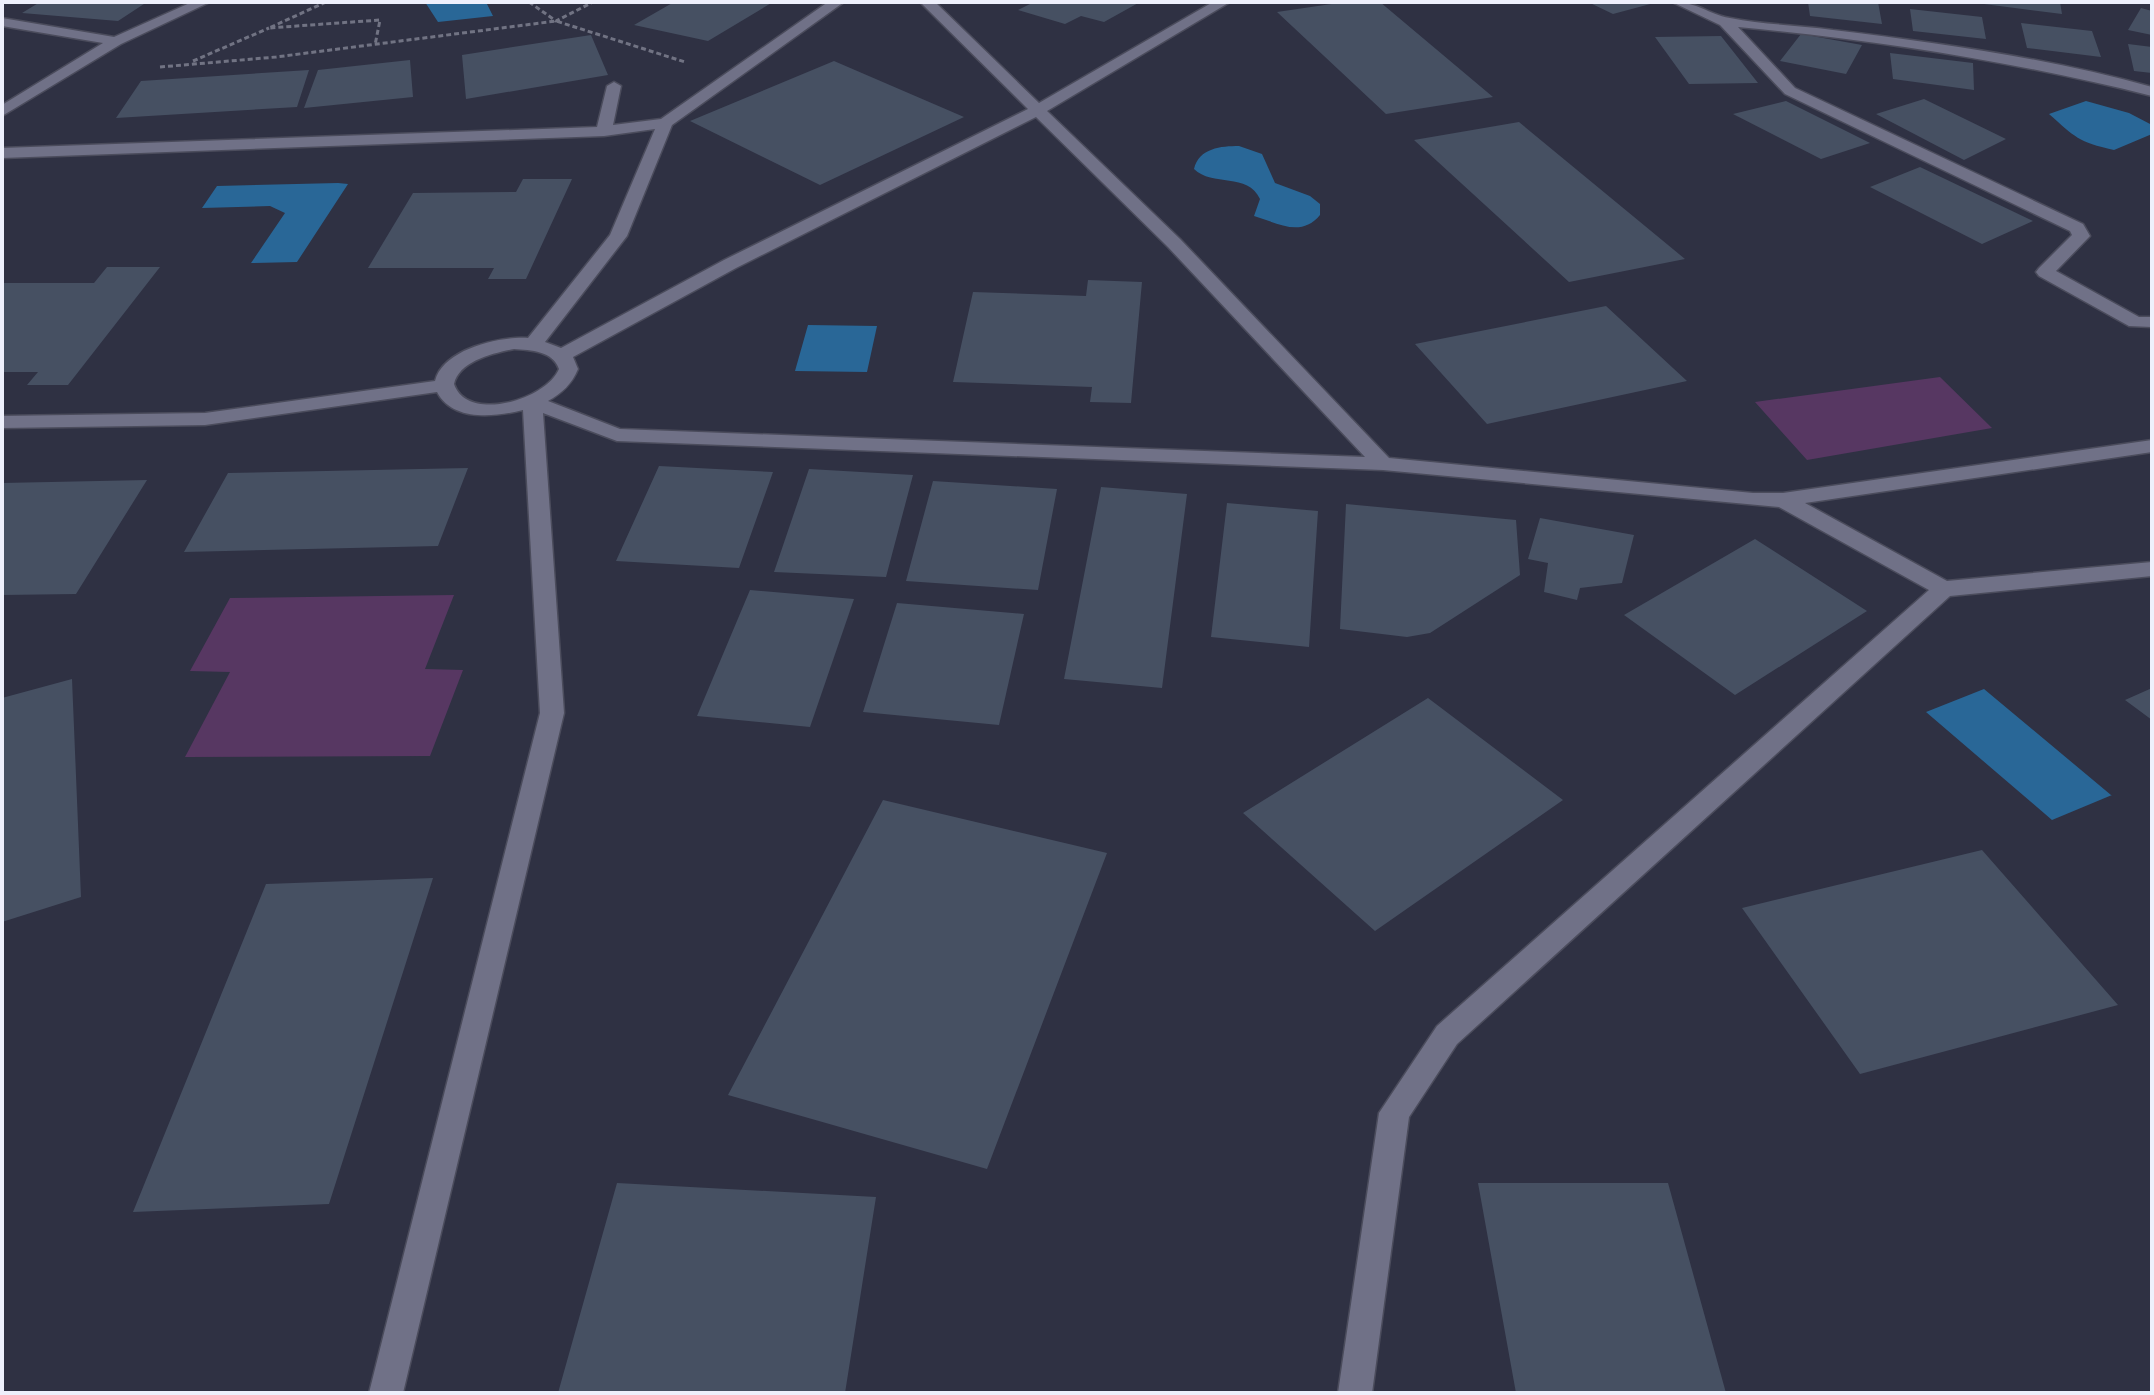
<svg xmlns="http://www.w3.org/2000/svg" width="2154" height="1395" font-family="Georgia,serif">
  <rect width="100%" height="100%" fill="#2f3143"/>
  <path fill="#573762" d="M 1940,377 L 1992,428 L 1807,460 L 1755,402 Z
    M 454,595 L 425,669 L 463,670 L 430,756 L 185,757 L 230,672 L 190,671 L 230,598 Z"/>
  <path fill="#296797" d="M 425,2 L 486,2 L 493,16 L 438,22 Z
    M 2086,101 L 2129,113 L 2152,125 L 2152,134 L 2114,150 C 2078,142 2075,137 2049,114 Z
    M 1239,146 L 1262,154 L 1275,183 L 1310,196 L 1320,204 L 1320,215 C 1301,238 1278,223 1254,216 L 1260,199 C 1248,172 1212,187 1194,169 C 1199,148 1221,146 1239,146 Z
    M 338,183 L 348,184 L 297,262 L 251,263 L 285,213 L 270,206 L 202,208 L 217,186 Z
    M 808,325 L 877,326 L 867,372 L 795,371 Z
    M 1984,689 L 2111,795 L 2112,795 L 2052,820 L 1926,712 Z"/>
  <path fill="#465062" d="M 40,2 L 147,2 L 118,21 L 22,13 Z
    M 674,2 L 773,2 L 708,41 L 634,25 Z
    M 1034,2 L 1140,2 L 1104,22 L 1081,16 L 1065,24 L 1018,10 Z
    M 1345,2 L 1380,2 L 1493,97 L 1386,114 L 1277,12 Z
    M 1588,2 L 1654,2 L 1654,3 L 1613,14 Z
    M 1808,2 L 1878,2 L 1882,24 L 1810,16 Z
    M 1984,2 L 2060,2 L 2062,14 L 1984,4 Z
    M 2141,8 L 2152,11 L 2152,35 L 2128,30 Z
    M 1910,9 L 1982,17 L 1986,39 L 1913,31 Z
    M 2021,23 L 2092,31 L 2101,57 L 2027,48 Z
    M 1801,34 L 1862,45 L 1846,74 L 1780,61 Z
    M 591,35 L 608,75 L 466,99 L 462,55 Z
    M 1721,36 L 1758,83 L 1689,84 L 1655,37 Z
    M 2128,44 L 2152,47 L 2152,73 L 2134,71 Z
    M 1890,53 L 1973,63 L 1974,90 L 1893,79 Z
    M 410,60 L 413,97 L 304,108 L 318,70 Z
    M 834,61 L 964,117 L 820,185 L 690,121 Z
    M 309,70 L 297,107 L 116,118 L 141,81 Z
    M 1924,99 L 2006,139 L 1964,160 L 1876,114 Z
    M 1786,101 L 1870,143 L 1821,159 L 1733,114 Z
    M 1519,122 L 1685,259 L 1569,282 L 1414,140 Z
    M 1920,167 L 2033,221 L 1982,244 L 1870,187 Z
    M 523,179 L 572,179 L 526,279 L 488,279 L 494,268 L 368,268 L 413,193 L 516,192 Z
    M 107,267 L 160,267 L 68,385 L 27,385 L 38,372 L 2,372 L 2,283 L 94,283 Z
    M 1088,280 L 1142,282 L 1131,403 L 1090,402 L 1092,387 L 953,382 L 973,292 L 1086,296 Z
    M 1606,306 L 1687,381 L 1487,424 L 1415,344 Z
    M 659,466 L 773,472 L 739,568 L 616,561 Z
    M 468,468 L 438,546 L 184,552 L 228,473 Z
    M 809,469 L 913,475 L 886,577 L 774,572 Z
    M 147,480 L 76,594 L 2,595 L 2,483 Z
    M 933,481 L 1057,489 L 1038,590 L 906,581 Z
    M 1101,487 L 1187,494 L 1162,688 L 1064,679 Z
    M 1227,503 L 1318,511 L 1309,647 L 1211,637 Z
    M 1346,504 L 1516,520 L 1520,575 L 1430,633 L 1407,637 L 1340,629 Z
    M 1540,518 L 1634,535 L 1622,583 L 1580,588 L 1577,600 L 1544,592 L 1548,563 L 1528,559 Z
    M 1755,539 L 1867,611 L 1735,695 L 1624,615 Z
    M 750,590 L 854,599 L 810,727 L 697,716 Z
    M 897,603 L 1024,614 L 999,725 L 863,712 Z
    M 72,679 L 81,897 L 2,922 L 2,698 Z
    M 2152,688 L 2152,720 L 2125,700 Z
    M 1428,698 L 1563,800 L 1375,931 L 1243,813 Z
    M 883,800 L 1107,853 L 987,1169 L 728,1095 Z
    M 1982,850 L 2118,1005 L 1860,1074 L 1742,908 Z
    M 433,878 L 329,1204 L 133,1212 L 266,884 Z
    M 617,1183 L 876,1197 L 845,1393 L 558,1393 Z
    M 1478,1183 L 1668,1183 L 1726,1393 L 1516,1393 Z"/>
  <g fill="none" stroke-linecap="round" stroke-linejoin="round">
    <g stroke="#4b4c5c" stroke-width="3">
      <path id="minor" d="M 192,2 L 210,2 L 121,44 L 2,116 L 2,105 L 103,43 L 2,26 L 2,18 L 114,37 Z
        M 828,2 L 844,2 L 672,125 L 627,236 L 545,342 L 561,348 L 724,260 L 1028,109 L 920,2 L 935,2 L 1039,103 L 1213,2 L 1230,2 L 1047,111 L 1180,239 L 1389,458 L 1753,493 L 1783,493 L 2152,440 L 2152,452 L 1805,503 L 1947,581 L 2152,562 L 2152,576 L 1950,596 L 1457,1044 L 1409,1117 L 1372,1393 L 1338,1393 L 1379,1113 L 1437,1026 L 1929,590 L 1779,507 L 1383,470 L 617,441 L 543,413 L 564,713 L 403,1393 L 369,1393 L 540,713 L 523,410 C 495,417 453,422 437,392 L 205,425 L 2,428 L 2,416 L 205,413 L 435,381 C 443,349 500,336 528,338 L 610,235 L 655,129 L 604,136 L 2,158 L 2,148 L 597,127 L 607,86 L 614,82 L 621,86 L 613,125 L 661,119 ZM 1036,117 L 1168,247 L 1365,457 L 620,429 L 548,401 C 562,393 572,384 578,369 L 573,357 L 736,268 ZM 514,349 C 531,350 553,351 559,369 C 546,400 467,423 454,384 C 459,361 494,353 514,349 Z
        M 1672,2 C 1699,2 1707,14 1730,18 C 1764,25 1799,25 1833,30 C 1940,43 2048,58 2152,87 L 2152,96 C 2017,62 1877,40 1738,27 L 1795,88 L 2083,224 L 2090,236 L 2056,271 L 2139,317 L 2152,317 L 2152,327 L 2129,326 L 2039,276 L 2036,272 L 2039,268 L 2072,235 L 2070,231 L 1785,94 L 1720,25 Z"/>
    </g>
    <path stroke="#717383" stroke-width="3" stroke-dasharray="5 3" stroke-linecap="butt" d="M 326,2 L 269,28 L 380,20 L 375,45
      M 529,2 L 556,21 L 593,2
      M 193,61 L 269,28
      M 160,67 L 276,57 L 556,21 L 685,62"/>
    <use href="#minor" fill="#707187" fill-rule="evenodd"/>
  </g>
  <rect width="2154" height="1395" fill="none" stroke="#eef0fc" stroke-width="8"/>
</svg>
